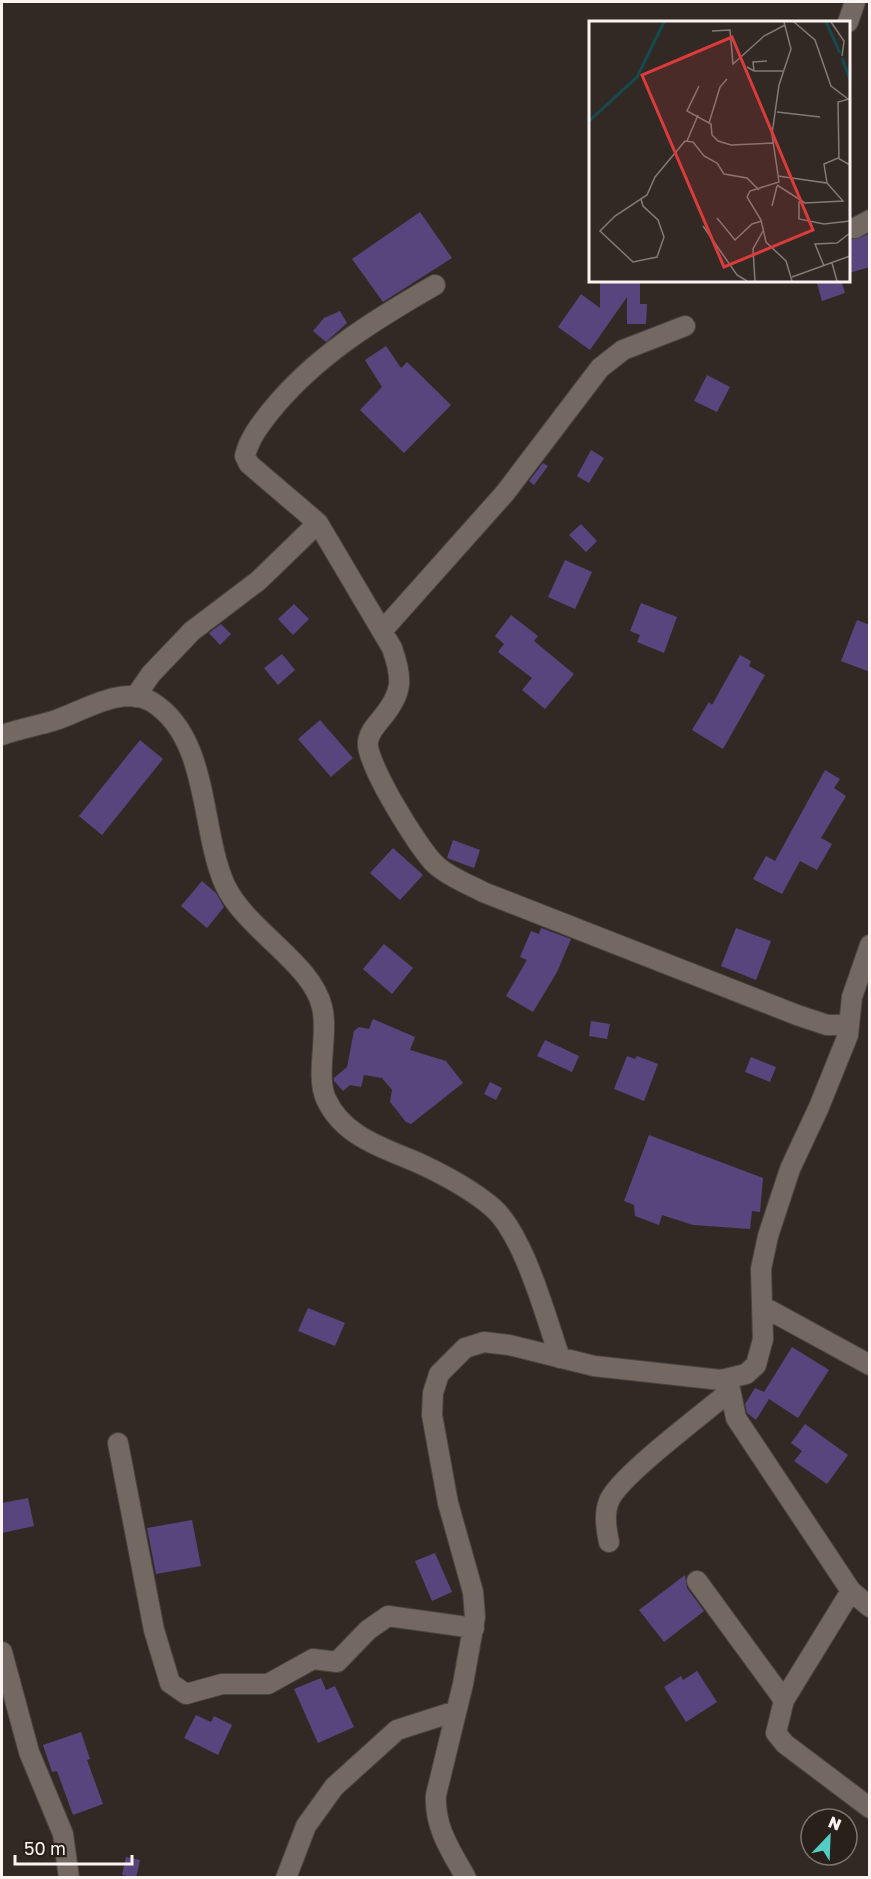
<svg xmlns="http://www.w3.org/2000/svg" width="871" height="1879" font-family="'Golos Text',sans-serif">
  <rect width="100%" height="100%" fill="#332924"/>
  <path fill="#59457e" d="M 420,212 L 452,258 L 383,302 L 352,259 Z
    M 870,234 L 870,267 L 849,273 L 849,240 Z
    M 600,280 L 640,280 L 640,304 L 647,304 L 646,324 L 627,324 L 627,297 L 590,350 L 558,327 L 581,294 L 600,308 Z
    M 816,280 L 841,280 L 845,293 L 822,301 Z
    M 340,311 L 347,323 L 326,342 L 313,331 L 324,318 Z
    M 386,346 L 401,368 L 407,362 L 451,405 L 404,453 L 360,410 L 382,387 L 365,360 Z
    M 707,375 L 730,387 L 717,412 L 694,401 Z
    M 591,450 L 604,458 L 589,483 L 577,476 Z
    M 543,463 L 548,466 L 534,485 L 529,481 Z
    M 581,524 L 597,541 L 586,552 L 569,535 Z
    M 565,560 L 592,572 L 575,609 L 548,597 Z
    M 641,603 L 677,617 L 664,653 L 637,642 L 640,635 L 630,631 Z
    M 294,604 L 309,619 L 293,635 L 278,619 Z
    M 511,615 L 538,636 L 534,641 L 574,674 L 545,709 L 522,690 L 532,678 L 498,652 L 504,644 L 495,636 Z
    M 857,620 L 870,625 L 870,672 L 841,661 Z
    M 221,624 L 231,634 L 220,645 L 209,633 Z
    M 282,654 L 295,670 L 278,685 L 264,668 Z
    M 740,655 L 751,661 L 749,666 L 765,675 L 723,749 L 692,730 L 709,702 L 712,705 Z
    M 320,720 L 353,758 L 331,777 L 298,739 Z
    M 140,740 L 163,759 L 102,835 L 79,816 Z
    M 825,770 L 840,779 L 834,788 L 846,796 L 821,838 L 832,844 L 817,870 L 800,861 L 782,894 L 753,879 L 766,856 L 775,861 Z
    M 453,840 L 480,850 L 474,868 L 447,858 Z
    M 393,848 L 423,875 L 400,900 L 370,873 Z
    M 202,881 L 216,893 L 224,907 L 207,928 L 181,906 Z
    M 541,928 L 571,939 L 557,972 L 533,1012 L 506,996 L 527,960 L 520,957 L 531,931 L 539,934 Z
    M 736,928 L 771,941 L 756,980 L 721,966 Z
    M 384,944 L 413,968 L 392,994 L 363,969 Z
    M 373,1019 L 415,1037 L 410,1050 L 446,1061 L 463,1083 L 411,1124 L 406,1122 L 390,1102 L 392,1090 L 382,1078 L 364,1075 L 361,1087 L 350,1085 L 343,1091 L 334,1081 L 334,1078 L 347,1067 L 354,1031 L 359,1027 L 369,1029 Z
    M 591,1021 L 610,1024 L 607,1039 L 589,1036 Z
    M 545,1040 L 579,1056 L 572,1072 L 537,1056 Z
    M 627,1056 L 635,1059 L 637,1056 L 658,1064 L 644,1101 L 614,1089 Z
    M 751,1057 L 776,1067 L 770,1082 L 745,1072 Z
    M 490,1082 L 502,1088 L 496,1100 L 484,1094 Z
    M 649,1135 L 763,1178 L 760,1212 L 752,1211 L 750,1229 L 693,1225 L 662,1215 L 659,1225 L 635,1216 L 634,1205 L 624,1201 Z
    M 308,1308 L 345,1323 L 335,1346 L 298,1331 Z
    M 792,1347 L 829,1370 L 798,1418 L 769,1399 L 756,1420 L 747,1413 L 745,1404 L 755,1388 L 764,1392 Z
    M 805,1424 L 848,1455 L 827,1484 L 794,1461 L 802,1451 L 791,1443 Z
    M 28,1498 L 34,1526 L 2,1533 L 2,1503 Z
    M 192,1520 L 201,1566 L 156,1574 L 147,1528 Z
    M 435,1553 L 452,1592 L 432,1601 L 415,1561 Z
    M 685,1575 L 687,1588 L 704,1611 L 664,1642 L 639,1610 Z
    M 697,1671 L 717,1702 L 686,1722 L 664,1687 L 681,1676 L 683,1680 Z
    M 321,1678 L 326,1690 L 335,1686 L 354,1727 L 318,1743 L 294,1689 Z
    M 196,1715 L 211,1722 L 214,1716 L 232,1725 L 218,1755 L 184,1738 Z
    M 81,1732 L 90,1759 L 87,1760 L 103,1804 L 73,1815 L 57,1771 L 52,1772 L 43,1745 Z
    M 126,1857 L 140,1860 L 136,1878 L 122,1875 Z"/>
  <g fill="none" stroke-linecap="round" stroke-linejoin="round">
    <g stroke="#4b443f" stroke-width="22">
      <path id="minor" d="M 848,22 L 855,2
        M 848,228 L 855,228 L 870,220
        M 435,285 C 374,320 314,357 270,412 C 259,426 249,439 245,456 L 249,464 L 318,523 L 392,648 C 403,679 403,693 381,719 C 375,726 369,733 368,742 C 365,762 420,851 436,865 C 449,877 468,884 483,892 L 797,1015 L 827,1025 L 849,1025
        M 382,631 L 505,493 L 600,368 L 623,350 L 685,326
        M 135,697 L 151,674 L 192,631 L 258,581 L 318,523
        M 2,735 C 19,729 36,726 53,721 C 82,712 122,684 152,702 C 210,738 200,830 225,885 C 246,930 312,963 322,1007 C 329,1034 315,1075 326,1099 C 344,1139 389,1149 425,1166 C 448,1177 473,1191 492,1207 C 524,1234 546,1318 560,1358
        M 762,1306 L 870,1365
        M 728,1379 L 736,1418 L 851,1591 L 870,1607
        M 118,1443 L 154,1630 L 170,1683 L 186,1694 L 222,1684 L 268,1684 L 313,1659 L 337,1662 L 368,1630 L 388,1616 L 474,1628
        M 609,1542 C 606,1529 604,1513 609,1501 C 619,1476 706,1412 730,1391
        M 697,1581 L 784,1700
        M 851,1591 L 784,1700 L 776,1733 L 785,1744 L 870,1808
        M 2,1652 L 29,1752 L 63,1834 L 69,1878
        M 286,1878 L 306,1826 L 334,1787 L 397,1730 L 456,1711
        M 466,1878 C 451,1851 434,1827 436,1795 L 463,1684 L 475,1617 L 473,1592 L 448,1503 L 432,1415 L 433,1393 L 439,1374 L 465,1348 L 484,1342 L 509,1345 L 594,1366 L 721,1380 L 746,1374 L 756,1365 L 763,1339 L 761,1269 L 768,1236 L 790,1169 L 819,1107 L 848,1035 L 852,997 L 870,945"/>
    </g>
    <use href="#minor" stroke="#746862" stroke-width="20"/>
  </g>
  <g transform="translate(589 21)">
    <rect width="261" height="261" fill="#332924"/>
    <path fill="none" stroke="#144a50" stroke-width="3" d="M 237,1 L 251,32M 253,37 L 261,59M 0,100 L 48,56 L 75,1"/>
    <path fill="none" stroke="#837a76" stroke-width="1.5" d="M 195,1 L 202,28 L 190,64 L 183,113 L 190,161 L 161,170 L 158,176 L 172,199 L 177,221 L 197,240 L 203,260M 205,1 L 226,19 L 242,65 L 259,78M 242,1 L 255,20 L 253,35M 123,10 L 141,9 L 144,43 L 175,15 L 196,4M 158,46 L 165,50 L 194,50M 165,50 L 164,41 L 178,40M 110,65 L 98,90 L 122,103 L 123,114 L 129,120 L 142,124 L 185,122M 188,91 L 231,96M 120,102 L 131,66 L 138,58M 98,120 L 109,94M 250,138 L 249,81 L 260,78M 189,155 L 238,162 L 235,143 L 249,137 L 261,144M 188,164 L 216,182 L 254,180 L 238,162M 52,178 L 54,185 L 69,199 L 75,216 L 68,236 L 44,241 L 11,210 L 26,195 L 58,174 L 66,156 L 96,120 L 104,121 L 115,135 L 128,142 L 135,153 L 158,157 L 170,169M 210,180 L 210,198 L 235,203 L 261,200M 183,185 L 188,165M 128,197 L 146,219 L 163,203 L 173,200M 114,205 L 148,254 L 158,260M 243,242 L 248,260M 235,245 L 226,223 L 248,222 L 261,212M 203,256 L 261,235M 166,260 L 164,228 L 174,210"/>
    <path fill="#da3c3c" fill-opacity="0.15" stroke="#da3c3c" stroke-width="3" d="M 143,16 L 224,209 L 135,246 L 53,54 Z"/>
    <rect width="261" height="261" fill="none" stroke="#faf3f0" stroke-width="3"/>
  </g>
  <rect width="871" height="1879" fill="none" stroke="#faf3f0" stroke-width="6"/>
  <g transform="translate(829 1837) rotate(23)"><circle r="28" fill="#29201a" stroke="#7d7470" stroke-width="1.5"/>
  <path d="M0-4.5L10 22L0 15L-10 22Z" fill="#54cdc7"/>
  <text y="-9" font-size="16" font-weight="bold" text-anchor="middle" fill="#faf3f0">N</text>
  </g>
  <path d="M15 1855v9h117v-9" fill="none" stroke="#faf3f0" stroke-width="3"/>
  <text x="24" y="1855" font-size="18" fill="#faf3f0" stroke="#29201a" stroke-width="4.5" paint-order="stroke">50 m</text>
</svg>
